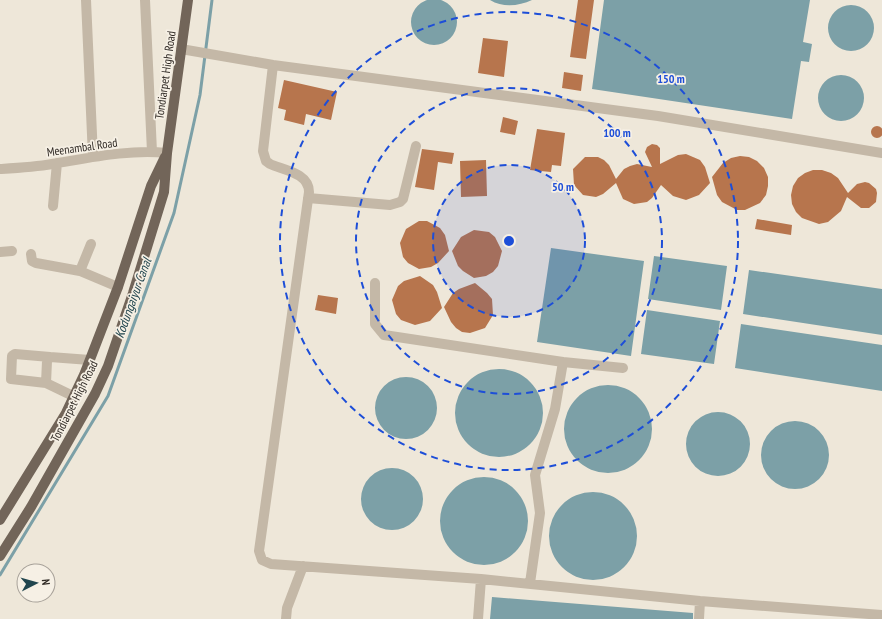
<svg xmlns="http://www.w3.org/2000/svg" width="882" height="619" font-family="'PT Sans Narrow',sans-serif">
  <rect width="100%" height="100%" fill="#eee7d9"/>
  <path fill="#7ca0a7" d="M411 22a23 23 0 1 1 46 0a23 23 0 1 1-46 0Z
    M 490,0 L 532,0 C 519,6 503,8 490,0 Z
    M 604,0 L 810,0 L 803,42 L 812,44 L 809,62 L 801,61 L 792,119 L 592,89 Z
    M828 28a23 23 0 1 1 46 0a23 23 0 1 1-46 0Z
    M818 98a23 23 0 1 1 46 0a23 23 0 1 1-46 0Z
    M 551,248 L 644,261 L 631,356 L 537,342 Z
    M 654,256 L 727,266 L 721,310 L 648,299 Z
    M 749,270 L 882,289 L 882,335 L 743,314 Z
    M 647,310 L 720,321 L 714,364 L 641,354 Z
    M 741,324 L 882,345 L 882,391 L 735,368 Z
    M455 413a44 44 0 1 1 88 0a44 44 0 1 1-88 0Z
    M375 408a31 31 0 1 1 62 0a31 31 0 1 1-62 0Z
    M564 429a44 44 0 1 1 88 0a44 44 0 1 1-88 0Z
    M686 444a32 32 0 1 1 64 0a32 32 0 1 1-64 0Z
    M761 455a34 34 0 1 1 68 0a34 34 0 1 1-68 0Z
    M361 499a31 31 0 1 1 62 0a31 31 0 1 1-62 0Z
    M440 521a44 44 0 1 1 88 0a44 44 0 1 1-88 0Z
    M549 536a44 44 0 1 1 88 0a44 44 0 1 1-88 0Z
    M 492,597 L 693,613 L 693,619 L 490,619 Z"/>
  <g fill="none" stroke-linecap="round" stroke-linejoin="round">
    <path stroke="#7ca0a7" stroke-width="3" d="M 0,575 L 108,396 L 174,213 L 200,95 L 212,0"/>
  </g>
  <path fill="#b7754d" d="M 578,0 L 594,0 L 586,59 L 570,57 Z
    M 483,38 L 508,41 L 504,77 L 478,73 Z
    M 564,72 L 583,75 L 581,91 L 562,88 Z
    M 284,80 L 337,92 L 331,120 L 306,114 L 304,125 L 284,120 L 286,110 L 278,108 Z
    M 503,117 L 518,121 L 515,135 L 500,132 Z
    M871 132a6 6 0 1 1 12 0a6 6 0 1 1-12 0Z
    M 537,129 L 565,133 L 561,166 L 552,165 L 551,172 L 530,170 Z
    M 652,144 L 657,145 L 660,148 L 660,164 L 678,155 L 686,154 L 700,160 L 705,167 L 710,183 L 699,195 L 686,200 L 673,196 L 661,185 L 652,198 L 647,202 L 634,204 L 623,199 L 616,183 L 603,194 L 596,197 L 583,195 L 574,185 L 573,169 L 585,157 L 598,157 L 604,160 L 609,165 L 616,179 L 624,169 L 630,166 L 637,164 L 652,167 L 645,152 L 647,147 Z
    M 422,149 L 454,153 L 452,164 L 438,162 L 434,190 L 415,187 Z
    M 740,156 L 749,157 L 757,161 L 764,168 L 768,177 L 768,186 L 766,195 L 760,203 L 745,210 L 737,210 L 722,202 L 717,195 L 712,177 L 723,163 L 731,158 Z
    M 486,160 L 487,196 L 461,197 L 460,161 Z
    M 813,170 L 822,170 L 831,173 L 838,178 L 848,193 L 857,184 L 865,182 L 869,183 L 876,189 L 877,193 L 876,202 L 869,208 L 861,208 L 847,197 L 841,211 L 828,222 L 819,224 L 802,218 L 796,212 L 792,204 L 791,195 L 793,186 L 798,178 L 805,173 Z
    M 757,219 L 792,225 L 791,235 L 755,229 Z
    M 419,221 L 427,221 L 440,228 L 445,235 L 449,251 L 438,263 L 431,267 L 419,269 L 408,263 L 403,257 L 400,243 L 406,229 Z
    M 474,230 L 489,232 L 495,237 L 502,251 L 498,266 L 493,272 L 486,276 L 474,278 L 463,271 L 458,266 L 452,251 L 461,237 Z
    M 420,276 L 433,285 L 437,292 L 442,308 L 430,321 L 415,325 L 401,320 L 396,314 L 392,300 L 398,286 L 404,281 Z
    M 475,283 L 487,293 L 492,299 L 493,315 L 485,328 L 470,333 L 462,332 L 456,328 L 451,322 L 444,307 L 453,293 L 459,289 Z
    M 318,295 L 338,298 L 336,314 L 315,310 Z"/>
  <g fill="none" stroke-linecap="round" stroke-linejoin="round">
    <path stroke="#c4b8a7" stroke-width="10" d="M 86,0 L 93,157
      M 145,0 L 152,152
      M 181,49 L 273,65 L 658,116 L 882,153
      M 273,65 L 263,151 L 266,161 L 270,164 C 284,170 309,173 309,192 L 259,551 L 262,560 L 271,564 L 481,579 L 700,601 L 882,615
      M 0,169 C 17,168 35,167 52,164 C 89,158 129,149 167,153
      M 308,198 L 390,205 L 400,202 L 403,199 L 416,146
      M 53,206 L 57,163
      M 0,252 L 12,251
      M 31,254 L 32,261 L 36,263 L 80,271 L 118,287
      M 80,271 L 91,244
      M 375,283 L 375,324 L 384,335 L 563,362
      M 46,383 L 11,379 L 12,356 L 15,354 L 50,357
      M 73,396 L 46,383 L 47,361 L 50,357 L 90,360
      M 530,583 L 540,513 L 535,475 L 555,409 L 563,362 L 623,368
      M 286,619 L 287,608 L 303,566
      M 478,619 L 481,579
      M 699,619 L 700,601"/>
    <path stroke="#726559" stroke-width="10" d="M 0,520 L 66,413 L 84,375 L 118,287 L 151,186 L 165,157
      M 0,556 L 31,507 L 95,394 L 108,366 L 133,293 L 164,192 L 167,153 L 188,0"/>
  </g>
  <circle cx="509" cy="241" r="76" fill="#1d4ed8" fill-opacity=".12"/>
  <g fill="none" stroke="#1d4ed8" stroke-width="2" stroke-dasharray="7 5">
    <circle cx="509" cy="241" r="76"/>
    <circle cx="509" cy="241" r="153"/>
    <circle cx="509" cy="241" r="229"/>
  </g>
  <g text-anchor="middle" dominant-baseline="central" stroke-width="3.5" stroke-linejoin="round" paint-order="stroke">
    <g font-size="12" fill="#312b26" stroke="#f6f0e5">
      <text transform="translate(165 75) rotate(-82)">Tondiarpet High Road</text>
      <text transform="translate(82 147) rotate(-8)">Meenambal Road</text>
      <text transform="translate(74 401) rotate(-63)">Tondiarpet High Road</text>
    </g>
    <g font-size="13" font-style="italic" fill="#21454e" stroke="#f6f0e5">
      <text transform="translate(133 298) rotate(-70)">Kodungaiyur Canal</text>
    </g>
  </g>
  <circle cx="509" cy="241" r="6" fill="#1d4ed8" stroke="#f6f0e5" stroke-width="2"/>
  <g font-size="12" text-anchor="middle" font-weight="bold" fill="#1d4ed8" stroke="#f6f0e5" stroke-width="3.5" stroke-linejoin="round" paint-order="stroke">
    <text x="671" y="83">150 m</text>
    <text x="617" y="137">100 m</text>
    <text x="563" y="191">50 m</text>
  </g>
  <g transform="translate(36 583) rotate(84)"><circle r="19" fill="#f6f0e5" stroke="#a7a199"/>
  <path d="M0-3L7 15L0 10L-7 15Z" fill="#21454e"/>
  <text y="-6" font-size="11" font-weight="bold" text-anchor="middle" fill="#312b26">N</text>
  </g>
</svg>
